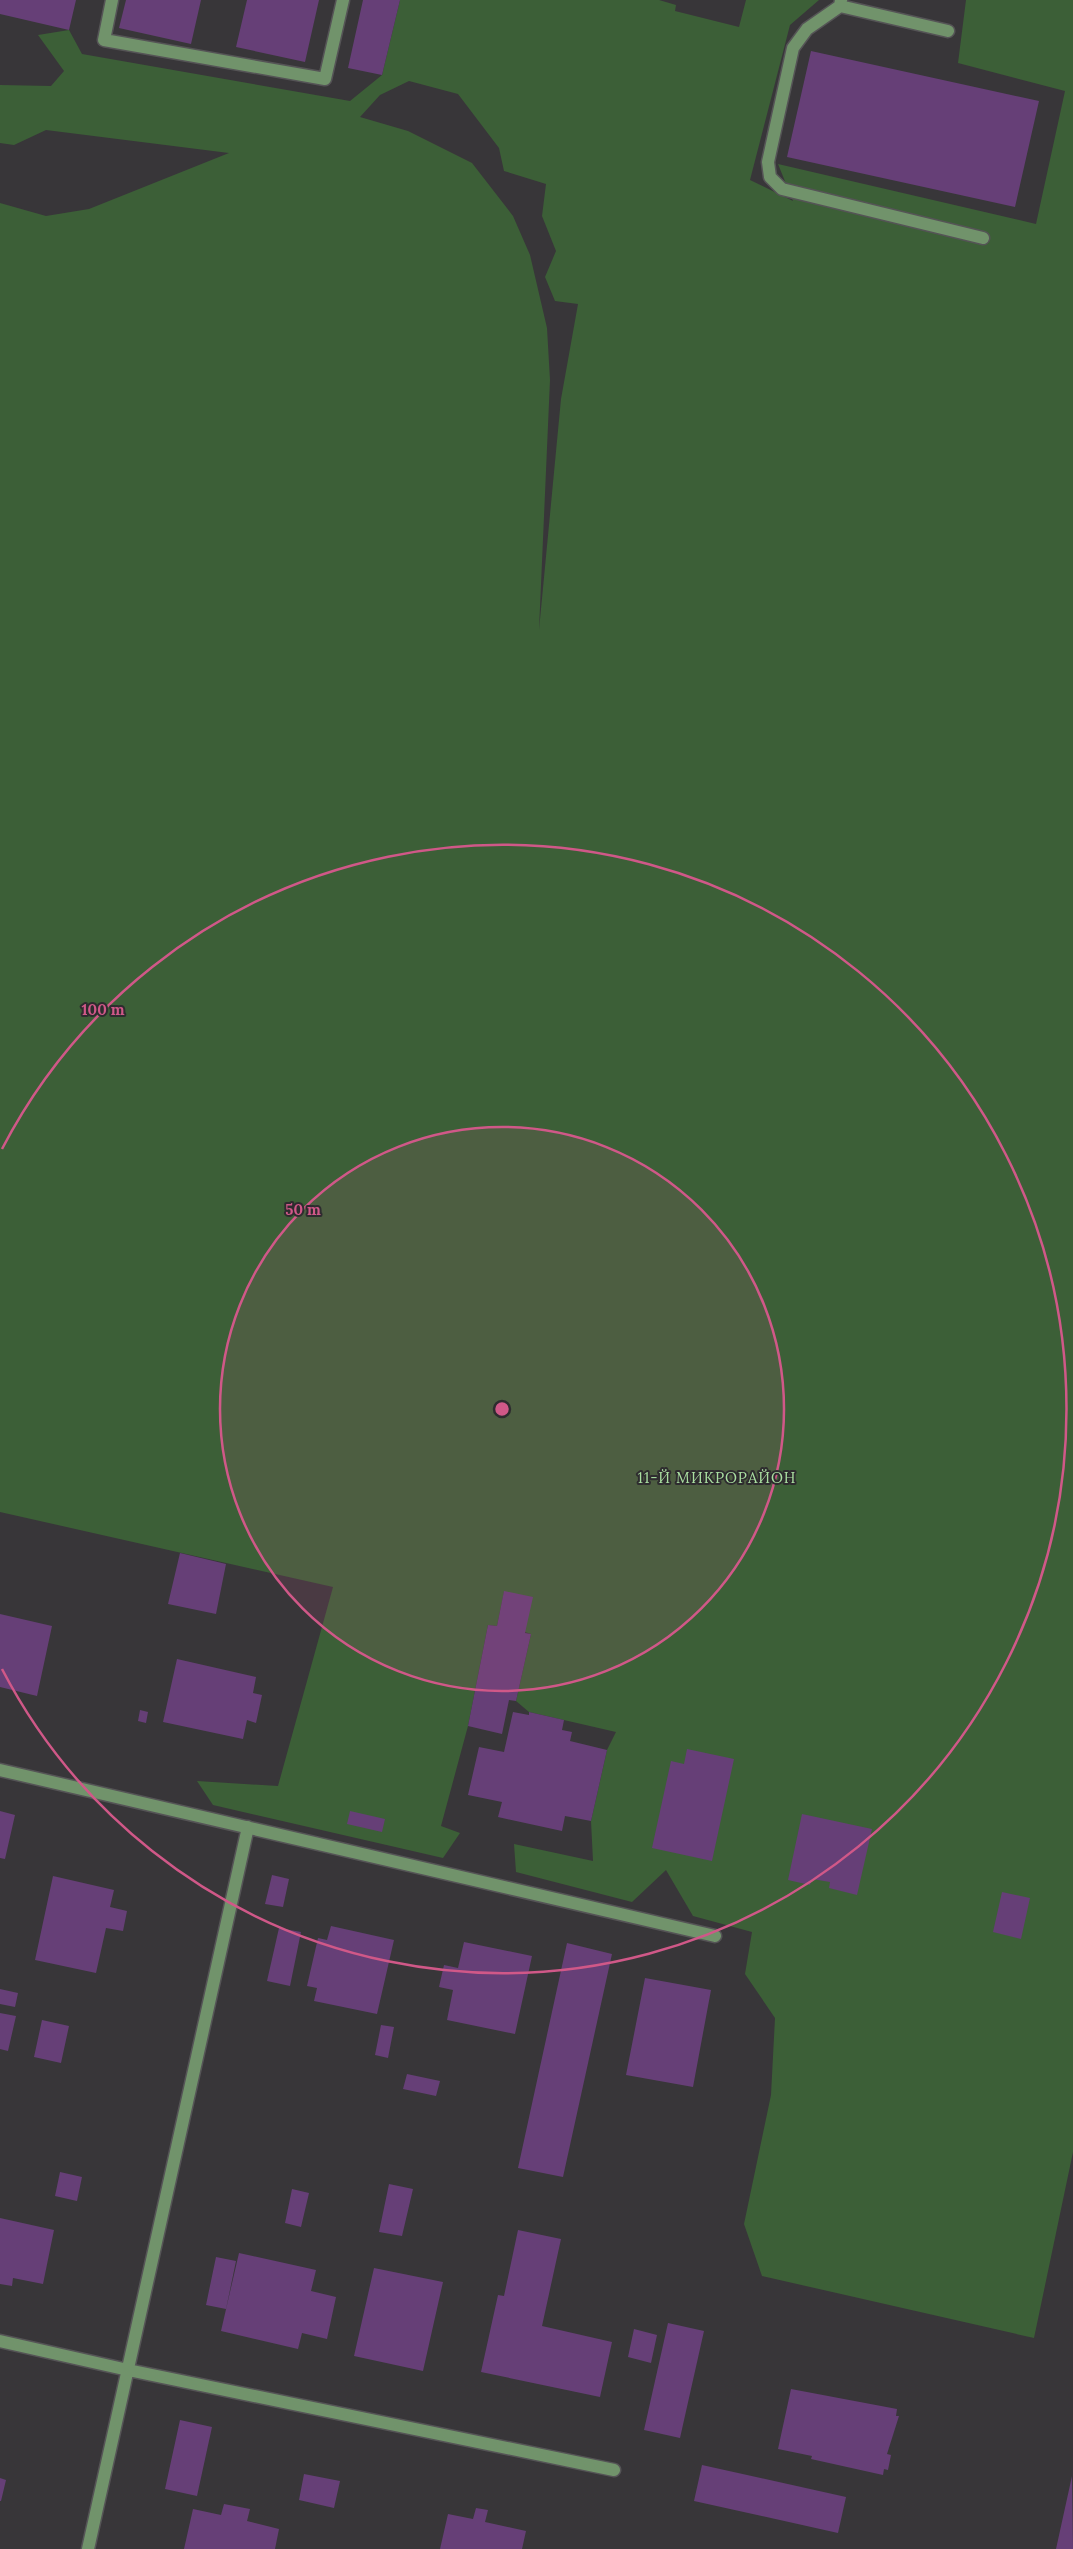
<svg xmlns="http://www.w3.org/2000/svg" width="1073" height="2549" font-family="Lora,serif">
  <rect width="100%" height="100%" fill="#383639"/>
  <path fill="#3c5f37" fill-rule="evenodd" d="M 400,0 L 659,0 L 676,5 L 675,11 L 739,27 L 746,0 L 819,0 L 790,25 L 750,180 L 793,201 L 778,164 L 1036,224 L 1065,91 L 958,63 L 966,0 L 1073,0 L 1073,2152 L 1034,2338 L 762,2276 L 744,2224 L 771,2095 L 775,2018 L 745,1974 L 752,1932 L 693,1916 L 666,1870 L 632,1902 L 516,1872 L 514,1844 L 593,1861 L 591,1821 L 607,1750 L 616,1732 L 529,1712 L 516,1701 L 531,1634 L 525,1632 L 504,1592 L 497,1626 L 488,1625 L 468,1726 L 441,1826 L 460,1833 L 443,1858 L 213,1805 L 197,1781 L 278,1786 L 333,1587 L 0,1512 L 0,203 L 46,216 L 89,209 L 229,153 L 46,130 L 14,145 L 0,143 L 0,85 L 51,86 L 64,71 L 38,35 L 69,30 L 82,54 L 350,101 L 382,75 ZM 409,81 L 458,94 L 499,148 L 504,171 L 546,184 L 542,216 L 556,251 L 545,277 L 555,301 L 578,304 L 561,399 L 539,630 L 550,380 L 547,328 L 530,255 L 513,216 L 472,163 L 408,131 L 360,117 L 380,95 Z"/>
  <path fill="#663f77" d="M 0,0 L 76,0 L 69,30 L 0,14 Z
    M 126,0 L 201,0 L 191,44 L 119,28 Z
    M 247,0 L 319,0 L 305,62 L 236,47 Z
    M 363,0 L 400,0 L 382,75 L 348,68 Z
    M 811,51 L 1039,101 L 1015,207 L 787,157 Z
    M 180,1553 L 226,1564 L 216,1614 L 168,1604 Z
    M 504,1591 L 533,1597 L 525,1633 L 531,1634 L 516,1701 L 509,1700 L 502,1734 L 468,1726 L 488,1625 L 497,1626 Z
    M 0,1614 L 52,1626 L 37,1696 L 0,1687 Z
    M 177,1659 L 256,1677 L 253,1693 L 262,1695 L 256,1723 L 247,1720 L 243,1739 L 163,1722 Z
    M 140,1710 L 148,1712 L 146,1723 L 138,1721 Z
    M 513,1712 L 529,1715 L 529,1712 L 564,1720 L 562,1730 L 572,1732 L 570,1741 L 607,1750 L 591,1821 L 565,1816 L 562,1831 L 498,1817 L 502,1802 L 468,1795 L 479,1747 L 504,1752 Z
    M 687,1749 L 734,1759 L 712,1861 L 652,1848 L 671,1761 L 684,1764 Z
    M 0,1811 L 15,1815 L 5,1859 L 0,1858 Z
    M 350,1811 L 385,1819 L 382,1832 L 347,1824 Z
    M 802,1814 L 872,1829 L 857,1895 L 829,1888 L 830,1882 L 812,1879 L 810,1885 L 788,1880 Z
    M 272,1875 L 289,1879 L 283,1907 L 265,1904 Z
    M 53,1876 L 114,1890 L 110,1907 L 127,1911 L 123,1931 L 106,1928 L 96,1973 L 35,1960 Z
    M 1002,1892 L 1030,1898 L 1021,1939 L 993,1932 Z
    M 331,1926 L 394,1940 L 377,2014 L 314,2001 L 317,1988 L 307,1986 L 318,1938 L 327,1940 Z
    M 279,1928 L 301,1932 L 290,1986 L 267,1981 Z
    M 464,1942 L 532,1956 L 515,2034 L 447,2020 L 453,1990 L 439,1987 L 444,1965 L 458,1968 Z
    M 567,1943 L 612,1954 L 563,2177 L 518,2168 Z
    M 645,1978 L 711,1990 L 693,2087 L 626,2075 Z
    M 0,1989 L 18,1993 L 15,2007 L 0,2004 Z
    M 0,2013 L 16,2016 L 8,2051 L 0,2049 Z
    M 42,2020 L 69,2026 L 61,2063 L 34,2057 Z
    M 381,2025 L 394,2027 L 388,2058 L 375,2055 Z
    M 407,2074 L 440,2081 L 436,2096 L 403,2089 Z
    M 60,2172 L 82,2177 L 77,2201 L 55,2196 Z
    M 389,2184 L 413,2189 L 402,2236 L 379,2232 Z
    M 292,2189 L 309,2193 L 301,2227 L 285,2223 Z
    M 0,2218 L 54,2230 L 43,2284 L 13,2278 L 12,2286 L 0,2284 Z
    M 518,2230 L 561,2239 L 542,2326 L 612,2342 L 600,2397 L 481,2372 L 498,2295 L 504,2296 Z
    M 239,2253 L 316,2270 L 311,2291 L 336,2297 L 327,2339 L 302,2333 L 298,2349 L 221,2331 Z
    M 216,2257 L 236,2261 L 226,2309 L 206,2305 Z
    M 374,2268 L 443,2282 L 423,2371 L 354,2356 Z
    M 668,2323 L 704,2331 L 680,2438 L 644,2430 Z
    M 634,2329 L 657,2335 L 651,2363 L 628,2357 Z
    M 791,2389 L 897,2409 L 896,2416 L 899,2416 L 887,2454 L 891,2455 L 888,2470 L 884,2469 L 883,2475 L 811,2459 L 812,2456 L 778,2449 Z
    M 180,2420 L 212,2427 L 197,2496 L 165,2489 Z
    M 702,2465 L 846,2497 L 838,2533 L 694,2501 Z
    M 304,2474 L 340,2481 L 334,2508 L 299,2500 Z
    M 1072,2476 L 1073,2549 L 1056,2549 Z
    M 0,2478 L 6,2480 L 1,2501 L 0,2501 Z
    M 224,2504 L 250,2509 L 247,2521 L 279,2529 L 275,2549 L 184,2549 L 193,2509 L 221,2515 Z
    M 476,2508 L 488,2510 L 485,2522 L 526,2531 L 522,2549 L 440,2549 L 448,2514 L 473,2519 Z"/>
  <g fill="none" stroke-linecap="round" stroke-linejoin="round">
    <g stroke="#555456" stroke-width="15">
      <path id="minor" d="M 112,0 L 104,40 L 325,79 L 343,0
        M 841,0 L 840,6 L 807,29 L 793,48 L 768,162 L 770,177 L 782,189 L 983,238
        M 840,6 L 948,31
        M 0,1770 L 715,1936
        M 0,2341 L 128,2370 L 614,2470
        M 88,2549 L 248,1827"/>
    </g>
    <use href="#minor" stroke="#71936b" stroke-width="12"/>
  </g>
  <circle cx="502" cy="1409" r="282" fill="#d05888" fill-opacity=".12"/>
  <g fill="none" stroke="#d05888" stroke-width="2.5">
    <circle cx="502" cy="1409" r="282"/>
    <path d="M2 1149A564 564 0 1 1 2 1669"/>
  </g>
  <g text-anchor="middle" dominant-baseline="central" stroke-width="4" stroke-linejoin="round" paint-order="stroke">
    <g font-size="15" letter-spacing="1" fill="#aadfa1" stroke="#2e2c2f">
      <text x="717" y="1477">11-Й МИКРОРАЙОН</text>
    </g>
  </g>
  <circle cx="502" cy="1409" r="8" fill="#d05888" stroke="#2e2c2f" stroke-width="2.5"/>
  <g font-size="15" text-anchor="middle" font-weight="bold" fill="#d05888" stroke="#2e2c2f" stroke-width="4" stroke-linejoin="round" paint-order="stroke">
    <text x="103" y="1015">100 m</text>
    <text x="303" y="1215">50 m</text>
  </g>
</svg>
